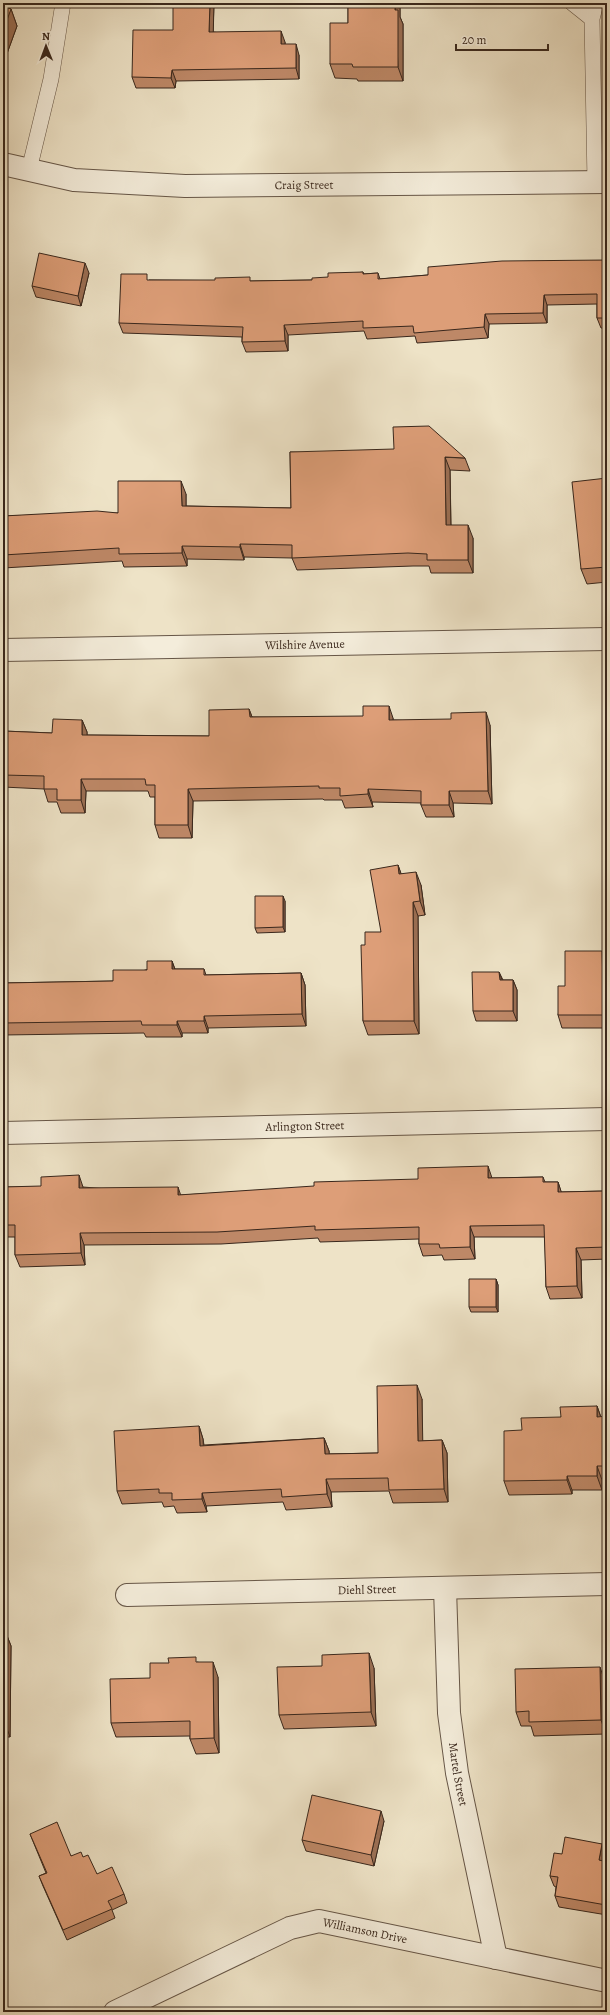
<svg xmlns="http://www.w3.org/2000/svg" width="610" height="2015" font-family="Alegreya,serif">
  <rect width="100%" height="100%" fill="#eee3c7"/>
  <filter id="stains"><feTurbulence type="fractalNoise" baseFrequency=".005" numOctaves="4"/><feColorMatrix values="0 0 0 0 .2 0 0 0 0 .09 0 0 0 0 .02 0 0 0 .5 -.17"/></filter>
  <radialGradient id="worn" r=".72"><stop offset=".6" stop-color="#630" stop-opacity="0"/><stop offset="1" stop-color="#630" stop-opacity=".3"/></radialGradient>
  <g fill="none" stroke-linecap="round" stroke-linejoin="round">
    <g stroke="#665647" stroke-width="16">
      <path id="service" d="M 572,3 L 592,19
        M 29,170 L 51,79 L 63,3
        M 595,182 L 592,19 L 596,3"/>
    </g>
    <g stroke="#665647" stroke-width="24">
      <g id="minor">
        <path id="s1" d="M 3,164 L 74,180 L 185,186 L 607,182"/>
        <path id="s2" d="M 3,650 L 607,639"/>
        <path id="s3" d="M 3,1133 L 607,1119"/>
        <path id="s4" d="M 445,1588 L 449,1713 L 457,1773 L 496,1958"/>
        <path id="s5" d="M 127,1595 L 607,1584"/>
        <path id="s6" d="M 115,2012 L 290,1928 L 319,1921 L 607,1981"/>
      </g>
    </g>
    <use href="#service" stroke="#f4eddb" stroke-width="15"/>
    <use href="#minor" stroke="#f4eddb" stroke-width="22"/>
  </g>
  <path fill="#be8867" stroke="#39271c" d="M 3,3 L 7,7 L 11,9 L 17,26 L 5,59 L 3,59 Z
    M 214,3 L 213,32 L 285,42 L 285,44 L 299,55 L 299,79 L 176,81 L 175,88 L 136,88 L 132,77 L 173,30 Z
    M 348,3 L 400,3 L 400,17 L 403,24 L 403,81 L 358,81 L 357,79 L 335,78 L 330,64 L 348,23 Z
    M 607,260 L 607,328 L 601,328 L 597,318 L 597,304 L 547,305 L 547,323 L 489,324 L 488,338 L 417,343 L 415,336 L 367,339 L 364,331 L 288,335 L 288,351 L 246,352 L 242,342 L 242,337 L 123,333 L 119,323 L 149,280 L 251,281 L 312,280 L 363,272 L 364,274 L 378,273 L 380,279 L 428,275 Z
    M 89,273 L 81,306 L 36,297 L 32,286 Z
    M 290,452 L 465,458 L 470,471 L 450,470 L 451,525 L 473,538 L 473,573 L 431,573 L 429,566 L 413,566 L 297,570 L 292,558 L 244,557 L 244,560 L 187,559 L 187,566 L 124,567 L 122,561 L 3,568 L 3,511 L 5,516 L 118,513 L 186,494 L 186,506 L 291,508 Z
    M 607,478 L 607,582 L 587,584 L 581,569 Z
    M 249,709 L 252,717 L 393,718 L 393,720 L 490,725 L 492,804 L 453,803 L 454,817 L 426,817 L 421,805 L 421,803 L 372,802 L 373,807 L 345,808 L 342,800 L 324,800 L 323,799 L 193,801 L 192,838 L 159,838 L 155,825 L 155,797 L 150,797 L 148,791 L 86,791 L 85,813 L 61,813 L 57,802 L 48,802 L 44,789 L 3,787 L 3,731 L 52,733 L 82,720 L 87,732 L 87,735 L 209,736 Z
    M 398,865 L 401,874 L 421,885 L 425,915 L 418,916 L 419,1034 L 368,1035 L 363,1021 L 365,945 L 381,932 Z
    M 285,901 L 285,932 L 257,933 L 255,928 Z
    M 172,961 L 175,969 L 204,969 L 206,975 L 301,973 L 305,985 L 306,1026 L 208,1028 L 208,1033 L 182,1033 L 182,1037 L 146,1037 L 144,1033 L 3,1035 L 3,983 L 113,981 Z
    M 607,963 L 607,1028 L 562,1028 L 558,1015 L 565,986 Z
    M 499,972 L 503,980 L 513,980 L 517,990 L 517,1021 L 476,1021 L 473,1011 Z
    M 607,1175 L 607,1259 L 581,1260 L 582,1298 L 550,1299 L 546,1287 L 545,1237 L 474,1237 L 475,1259 L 444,1260 L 442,1255 L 423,1256 L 419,1244 L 419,1239 L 320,1242 L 318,1238 L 221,1244 L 84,1245 L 85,1265 L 20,1267 L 15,1255 L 15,1237 L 3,1237 L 3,1187 L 83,1187 L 181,1195 L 492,1178 L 543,1177 L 545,1182 L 558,1182 L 561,1192 L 605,1191 Z
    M 496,1279 L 498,1285 L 498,1312 L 471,1312 L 469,1307 Z
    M 422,1399 L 422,1441 L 442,1440 L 447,1453 L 448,1502 L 393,1503 L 389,1491 L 331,1492 L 332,1507 L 286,1510 L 283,1502 L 206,1506 L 207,1512 L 177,1513 L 174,1506 L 164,1507 L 162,1502 L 122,1504 L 117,1491 L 199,1426 L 203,1439 L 204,1445 L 324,1438 L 329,1451 L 329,1454 L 378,1453 Z
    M 597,1406 L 601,1417 L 607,1417 L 607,1480 L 602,1480 L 602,1490 L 572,1490 L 572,1494 L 509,1495 L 504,1481 L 522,1430 L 561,1417 Z
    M 3,1628 L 4,1628 L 11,1646 L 10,1737 L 3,1737 Z
    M 198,1662 L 218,1677 L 219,1753 L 196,1754 L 190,1739 L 190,1736 L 116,1737 L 111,1723 L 150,1678 Z
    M 374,1668 L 376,1726 L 284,1729 L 279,1715 Z
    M 605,1682 L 606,1734 L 534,1736 L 531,1726 L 521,1726 L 516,1712 Z
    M 384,1821 L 374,1866 L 306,1851 L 302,1840 Z
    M 30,1834 L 71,1856 L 83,1857 L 97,1874 L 124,1894 L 127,1903 L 112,1910 L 115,1918 L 67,1940 L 43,1886 L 39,1876 L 46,1873 Z
    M 602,1844 L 606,1854 L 605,1861 L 607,1862 L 607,1915 L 559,1907 L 555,1896 L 556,1887 L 554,1886 L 550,1876 L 562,1854 Z"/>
  <path fill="#9b6f54" stroke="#39271c" d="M 3,3 L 5,3 L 9,13 L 11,9 L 17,26 L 5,59 L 3,53 Z
    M 210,3 L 214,3 L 213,42 L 209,32 Z
    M 395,3 L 400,3 L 400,17 L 403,24 L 403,81 L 398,67 Z
    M 281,31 L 285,42 L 285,55 L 281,44 Z
    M 296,44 L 299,55 L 299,79 L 296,68 Z
    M 172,70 L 176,81 L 175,88 L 171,78 Z
    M 85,263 L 89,273 L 81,306 L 78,296 Z
    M 544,295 L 547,305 L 547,323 L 543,313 Z
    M 485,314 L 489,324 L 488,338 L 484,327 Z
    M 284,325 L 288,335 L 288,351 L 285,341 Z
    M 445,457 L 450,470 L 451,538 L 446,525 Z
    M 181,481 L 186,494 L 186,519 L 182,506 Z
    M 468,525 L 473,538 L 473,573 L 468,560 Z
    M 240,544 L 244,557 L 244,560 L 240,547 Z
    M 182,546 L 187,559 L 187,566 L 182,553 Z
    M 389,706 L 393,718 L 393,732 L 389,720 Z
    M 249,709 L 254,722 L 250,717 Z
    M 486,712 L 490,725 L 492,804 L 488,791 Z
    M 82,720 L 87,732 L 87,748 L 82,735 Z
    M 81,779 L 86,791 L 85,813 L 81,800 Z
    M 188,789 L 193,801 L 192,838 L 188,825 Z
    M 368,789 L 372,802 L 373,807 L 368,794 Z
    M 449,791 L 453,803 L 454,817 L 449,805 Z
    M 398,865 L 403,879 L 399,874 Z
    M 416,872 L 421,885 L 425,915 L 420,901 Z
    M 283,896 L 285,901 L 285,932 L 283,927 Z
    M 413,902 L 418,916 L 419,1034 L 414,1021 Z
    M 602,951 L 607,963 L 607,994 L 603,982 Z
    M 172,961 L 176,973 L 172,969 Z
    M 499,972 L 503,982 L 500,980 Z
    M 301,973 L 305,985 L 306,1026 L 302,1014 Z
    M 513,980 L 517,990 L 517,1021 L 513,1011 Z
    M 204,1016 L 208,1028 L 208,1033 L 204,1021 Z
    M 177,1021 L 182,1033 L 182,1037 L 177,1025 Z
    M 488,1166 L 492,1178 L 488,1178 Z
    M 79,1175 L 83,1187 L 83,1199 L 79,1188 Z
    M 558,1182 L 562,1194 L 558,1192 Z
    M 178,1187 L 182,1199 L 178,1195 Z
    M 470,1226 L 474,1237 L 475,1259 L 470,1247 Z
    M 80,1233 L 84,1245 L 85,1265 L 81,1253 Z
    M 576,1248 L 581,1260 L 582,1298 L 577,1286 Z
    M 496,1279 L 498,1285 L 498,1312 L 496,1307 Z
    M 417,1385 L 422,1399 L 423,1454 L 418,1441 Z
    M 597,1406 L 602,1421 L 597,1417 Z
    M 199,1426 L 203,1439 L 204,1459 L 200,1446 Z
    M 324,1438 L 329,1451 L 330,1467 L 325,1454 Z
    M 442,1440 L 447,1453 L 448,1502 L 444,1489 Z
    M 597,1466 L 602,1480 L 602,1490 L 597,1476 Z
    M 567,1476 L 572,1490 L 572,1494 L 567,1480 Z
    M 326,1479 L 331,1492 L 332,1507 L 327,1494 Z
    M 202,1493 L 206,1506 L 207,1512 L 202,1499 Z
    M 4,1628 L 11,1646 L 10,1737 L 4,1720 Z
    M 369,1653 L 374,1668 L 376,1726 L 371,1712 Z
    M 213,1662 L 218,1677 L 219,1753 L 214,1738 Z
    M 600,1667 L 605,1682 L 606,1734 L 601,1720 Z
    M 381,1811 L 384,1821 L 374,1866 L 371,1855 Z
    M 602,1844 L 606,1854 L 603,1871 L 599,1860 Z"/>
  <path fill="#dd9e78" stroke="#39271c" d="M 173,3 L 210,3 L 209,32 L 281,31 L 281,44 L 296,44 L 296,68 L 172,70 L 171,78 L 132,77 L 133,30 L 173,30 Z
    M 348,3 L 395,3 L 395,10 L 398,10 L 398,67 L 353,67 L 352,64 L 330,64 L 330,23 L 348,23 Z
    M 3,6 L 11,9 L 3,31 Z
    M 39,253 L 85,263 L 78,296 L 32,286 Z
    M 607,260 L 607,318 L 597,318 L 597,294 L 544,295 L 543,313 L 485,314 L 484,327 L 414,333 L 413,326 L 363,328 L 363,321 L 284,325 L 285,341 L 242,342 L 243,327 L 119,323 L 121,274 L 147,274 L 147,280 L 215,280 L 215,278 L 250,277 L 250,281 L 312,280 L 312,278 L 328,277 L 328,273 L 363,272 L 363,274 L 378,273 L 378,279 L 428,275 L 428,267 L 502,261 Z
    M 429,426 L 465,458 L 445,457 L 446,525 L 468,525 L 468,560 L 427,560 L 427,554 L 408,553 L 292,558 L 292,545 L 240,544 L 240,547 L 182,546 L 182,553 L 119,554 L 119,548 L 3,555 L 3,514 L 3,516 L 97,511 L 118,513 L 118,481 L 181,481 L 182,506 L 291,508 L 290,452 L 394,449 L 393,427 Z
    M 607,478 L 607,567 L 581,569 L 572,482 Z
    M 363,706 L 389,706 L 389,720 L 451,719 L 451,713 L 486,712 L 488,791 L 449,791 L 449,805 L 421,805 L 421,791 L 368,789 L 368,794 L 340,796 L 340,788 L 319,788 L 319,786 L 188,789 L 188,825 L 155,825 L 155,785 L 146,785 L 145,779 L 81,779 L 81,800 L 57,800 L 57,789 L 44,789 L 44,776 L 3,775 L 3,731 L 52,733 L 53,719 L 82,720 L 82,735 L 209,736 L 209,710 L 249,709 L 250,717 L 363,716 Z
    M 398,865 L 399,874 L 416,872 L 420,901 L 413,902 L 414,1021 L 363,1021 L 361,945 L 365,945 L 365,932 L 381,932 L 370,870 Z
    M 255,896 L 283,896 L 283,927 L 255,928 Z
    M 565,951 L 602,951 L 603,982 L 607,982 L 607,1015 L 558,1015 L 558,986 L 565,986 Z
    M 147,961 L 172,961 L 172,969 L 204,969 L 204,975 L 301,973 L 302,1014 L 204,1016 L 204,1021 L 177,1021 L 177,1025 L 142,1025 L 141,1021 L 3,1023 L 3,983 L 113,981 L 113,970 L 147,970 Z
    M 472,972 L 499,972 L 500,980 L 513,980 L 513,1011 L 473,1011 Z
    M 488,1166 L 488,1178 L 543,1177 L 543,1182 L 558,1182 L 558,1192 L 605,1191 L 605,1175 L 607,1175 L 607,1247 L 576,1248 L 577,1286 L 546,1287 L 544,1225 L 470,1226 L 470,1247 L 440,1248 L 439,1244 L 419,1244 L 419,1227 L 315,1230 L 315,1226 L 217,1232 L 80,1233 L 81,1253 L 15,1255 L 15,1225 L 3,1225 L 3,1187 L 41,1186 L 41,1177 L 79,1175 L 79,1188 L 178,1187 L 178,1195 L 314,1186 L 314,1182 L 418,1179 L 418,1168 Z
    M 469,1279 L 496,1279 L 496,1307 L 469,1307 Z
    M 417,1385 L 418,1441 L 442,1440 L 444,1489 L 389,1490 L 388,1478 L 326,1479 L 327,1494 L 282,1497 L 281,1489 L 202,1493 L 202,1499 L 172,1500 L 172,1493 L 159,1493 L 159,1489 L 117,1491 L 114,1431 L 199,1426 L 200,1446 L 324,1438 L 325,1454 L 378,1453 L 377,1386 Z
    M 597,1406 L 597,1417 L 607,1416 L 607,1466 L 597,1466 L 597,1476 L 567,1476 L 567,1480 L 504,1481 L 504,1431 L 522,1430 L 521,1418 L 561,1417 L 560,1407 Z
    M 3,1628 L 4,1628 L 4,1720 L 3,1720 Z
    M 369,1653 L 371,1712 L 279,1715 L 277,1667 L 322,1666 L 322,1655 Z
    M 196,1657 L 196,1662 L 213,1662 L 214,1738 L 190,1739 L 190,1721 L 111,1723 L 110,1679 L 150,1678 L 150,1663 L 169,1663 L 168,1658 Z
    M 600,1667 L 601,1720 L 529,1722 L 529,1711 L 516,1712 L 515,1669 Z
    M 312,1795 L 381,1811 L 371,1855 L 302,1840 Z
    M 57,1822 L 71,1856 L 81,1852 L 83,1857 L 88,1855 L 97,1874 L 112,1867 L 124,1894 L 108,1901 L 112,1909 L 63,1930 L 39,1876 L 47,1873 L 30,1834 Z
    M 565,1837 L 602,1844 L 599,1860 L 607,1862 L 607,1901 L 606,1905 L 555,1896 L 558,1877 L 550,1876 L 554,1853 L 562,1854 Z"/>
  <g text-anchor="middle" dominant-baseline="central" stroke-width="4" stroke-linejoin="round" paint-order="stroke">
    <g font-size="12" fill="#39271c" stroke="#f4eddb">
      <text stroke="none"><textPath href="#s1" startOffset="303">Craig Street</textPath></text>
      <text stroke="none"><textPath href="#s2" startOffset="302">Wilshire Avenue</textPath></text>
      <text stroke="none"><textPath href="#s3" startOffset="302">Arlington Street</textPath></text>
      <text stroke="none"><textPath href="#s5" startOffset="240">Diehl Street</textPath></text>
      <text stroke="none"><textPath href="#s4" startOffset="187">Martel Street</textPath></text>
      <text stroke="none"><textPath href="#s6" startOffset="271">Williamson Drive</textPath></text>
    </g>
  </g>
  <rect width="610" height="2015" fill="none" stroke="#eee3c7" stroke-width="16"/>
  <rect x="4" y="4" width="602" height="2007" fill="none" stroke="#39271c" stroke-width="2"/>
  <rect x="8" y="8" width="594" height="1999" fill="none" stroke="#39271c"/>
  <g transform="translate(46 46) rotate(359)" stroke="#f4eddb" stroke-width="3" paint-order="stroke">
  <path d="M0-3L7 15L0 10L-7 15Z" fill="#39271c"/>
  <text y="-6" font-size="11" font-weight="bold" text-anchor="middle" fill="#39271c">N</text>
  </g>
  <path d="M456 44v6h92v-6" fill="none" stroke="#39271c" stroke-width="2"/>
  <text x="462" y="44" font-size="12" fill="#39271c" stroke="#f4eddb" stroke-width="3" paint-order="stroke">20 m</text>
  <rect width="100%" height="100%" filter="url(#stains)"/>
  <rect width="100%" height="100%" fill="url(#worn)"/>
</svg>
